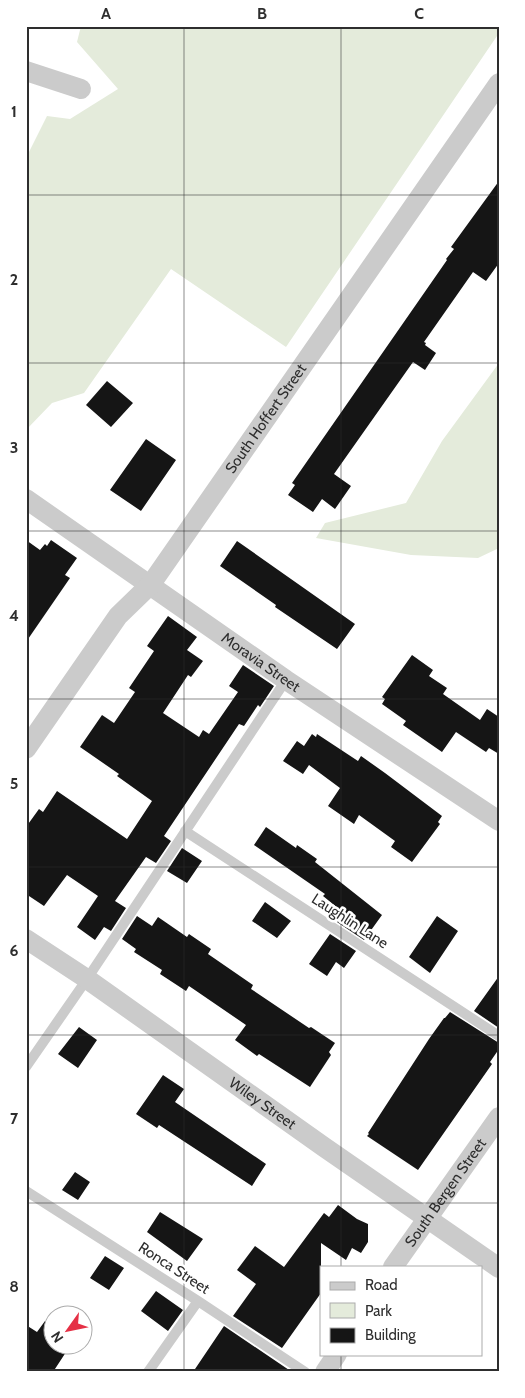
<svg xmlns="http://www.w3.org/2000/svg" width="525" height="1398" font-family="Cabin,sans-serif">
  <rect width="100%" height="100%" fill="#fff"/>
  <path fill="#e4ebdb" d="M 81,26 L 499,26 L 499,33 L 286,347 L 171,269 L 84,393 L 52,403 L 26,430 L 26,158 L 47,116 L 70,119 L 118,89 L 77,42 Z
    M 499,363 L 499,548 L 478,558 L 411,555 L 316,538 L 325,523 L 406,503 L 442,441 Z"/>
  <path fill="#151515" d="M 499,181 L 499,263 L 486,281 L 473,272 L 424,342 L 426,343 L 425,345 L 436,353 L 425,370 L 413,362 L 334,474 L 351,486 L 335,509 L 322,499 L 313,512 L 288,495 L 295,485 L 292,483 L 447,260 L 446,259 L 454,249 L 451,247 Z
    M 107,381 L 133,403 L 111,427 L 86,405 Z
    M 146,439 L 176,460 L 141,511 L 110,490 Z
    M 26,540 L 40,550 L 45,544 L 47,546 L 51,540 L 77,558 L 65,575 L 70,578 L 26,642 Z
    M 237,541 L 355,624 L 337,649 L 275,607 L 276,605 L 220,566 Z
    M 168,616 L 197,637 L 187,650 L 203,661 L 191,677 L 188,675 L 163,713 L 199,737 L 203,730 L 209,734 L 238,692 L 229,686 L 243,665 L 274,686 L 260,707 L 258,705 L 244,726 L 239,724 L 164,836 L 171,841 L 156,863 L 146,857 L 115,901 L 126,908 L 111,931 L 104,927 L 95,940 L 77,927 L 98,896 L 67,875 L 44,906 L 26,894 L 26,827 L 39,809 L 43,812 L 57,791 L 127,839 L 152,801 L 117,776 L 119,774 L 80,747 L 102,715 L 114,723 L 135,692 L 129,688 L 154,651 L 147,646 Z
    M 412,655 L 433,670 L 429,676 L 447,688 L 443,694 L 480,720 L 487,709 L 499,717 L 499,754 L 489,748 L 486,752 L 456,732 L 442,752 L 403,725 L 406,721 L 382,704 L 385,699 L 382,697 Z
    M 312,734 L 316,737 L 317,734 L 358,761 L 361,756 L 385,773 L 442,816 L 438,822 L 440,824 L 412,862 L 391,847 L 395,841 L 359,815 L 354,824 L 328,806 L 340,788 L 309,765 L 303,774 L 283,761 L 297,741 L 304,746 Z
    M 266,827 L 296,848 L 297,845 L 317,859 L 315,862 L 382,915 L 364,940 L 337,922 L 344,913 L 323,896 L 325,894 L 254,845 Z
    M 182,848 L 202,861 L 187,883 L 167,871 Z
    M 265,902 L 291,921 L 277,938 L 252,921 Z
    M 137,916 L 152,926 L 158,917 L 187,937 L 189,934 L 211,949 L 208,954 L 253,985 L 251,989 L 309,1028 L 311,1027 L 335,1043 L 329,1052 L 331,1055 L 310,1087 L 259,1054 L 257,1056 L 235,1040 L 246,1025 L 189,986 L 186,991 L 160,974 L 162,970 L 134,952 L 136,949 L 122,939 Z
    M 437,916 L 458,931 L 430,973 L 409,957 Z
    M 330,934 L 356,951 L 344,968 L 336,962 L 327,976 L 309,964 Z
    M 499,976 L 499,1028 L 474,1011 Z
    M 450,1012 L 499,1043 L 499,1049 L 490,1062 L 492,1064 L 418,1170 L 367,1136 L 369,1134 L 368,1133 L 429,1039 L 444,1018 L 445,1018 Z
    M 79,1027 L 97,1040 L 78,1068 L 58,1054 Z
    M 163,1075 L 184,1089 L 175,1102 L 266,1164 L 252,1186 L 159,1125 L 157,1128 L 136,1114 Z
    M 75,1172 L 90,1182 L 78,1200 L 62,1190 Z
    M 338,1205 L 357,1219 L 368,1224 L 368,1242 L 361,1253 L 352,1248 L 346,1260 L 321,1243 L 321,1293 L 282,1348 L 233,1316 L 256,1284 L 237,1270 L 255,1246 L 284,1267 L 324,1213 L 329,1217 Z
    M 160,1212 L 203,1239 L 187,1261 L 147,1232 Z
    M 105,1256 L 124,1268 L 109,1290 L 90,1278 Z
    M 156,1291 L 183,1310 L 168,1331 L 141,1311 Z
    M 56,1309 L 67,1316 L 52,1316 L 52,1346 L 70,1346 L 53,1372 L 26,1372 L 26,1325 L 37,1332 L 45,1321 L 47,1322 Z
    M 224,1326 L 292,1372 L 193,1372 Z"/>
  <g fill="none" stroke-linecap="round" stroke-linejoin="round">
    <path stroke="#cbcbcb" stroke-width="10" d="M 185,831 L 499,1036
      M 26,1067 L 87,979 L 286,680
      M 26,1191 L 198,1301 L 305,1372
      M 148,1372 L 198,1301"/>
    <g stroke="#cbcbcb" stroke-width="20">
      <path d="M 26,71 L 81,89"/>
      <path id="s1" d="M 26,499 L 286,680 L 499,821"/>
      <path id="s2" d="M 26,749 L 118,616 L 151,584 L 499,83"/>
      <path id="s3" d="M 26,939 L 87,979 L 324,1147 L 499,1268"/>
      <path id="s4" d="M 393,1267 L 499,1117"/>
      <path d="M 325,1372 L 337,1354"/>
    </g>
  </g>
  <path fill="none" stroke="#2e2e2e" stroke-width="1" stroke-opacity="0.55" d="M 184,26 L 184,1372M 341,26 L 341,1267M 26,195 L 499,195M 26,363 L 499,363M 26,531 L 499,531M 26,699 L 499,699M 26,867 L 499,867M 26,1035 L 499,1035M 26,1203 L 499,1203M 341,1354 L 341,1372"/>
  <g text-anchor="middle" dominant-baseline="central" stroke-width="5" stroke-linejoin="round" paint-order="stroke">
    <g font-size="15" fill="#2e2e2e" stroke="#fff">
      <text stroke="none"><textPath href="#s2" startOffset="409">South Hoffert Street</textPath></text>
      <text stroke="none"><textPath href="#s1" startOffset="286">Moravia Street</textPath></text>
      <text transform="translate(350 921) rotate(33)">Laughlin Lane</text>
      <text stroke="none"><textPath href="#s3" startOffset="288">Wiley Street</textPath></text>
      <text stroke="none"><textPath href="#s4" startOffset="91">South Bergen Street</textPath></text>
      <text transform="translate(174 1268) rotate(33)">Ronca Street</text>
    </g>
  </g>
  <rect width="525" height="1398" fill="none" stroke="#ffffff" stroke-width="55"/>
  <rect x="320" y="1266" width="162" height="90" fill="#ffffff" stroke="#ababab"/>
  <rect x="330" y="1282" width="25" height="8" fill="#cbcbcb" stroke="#ababab"/>
  <text x="365" y="1290" font-size="15" fill="#2e2e2e">Road</text>
  <rect x="330" y="1303" width="25" height="15" fill="#e4ebdb" stroke="#ababab"/>
  <text x="365" y="1316" font-size="15" fill="#2e2e2e">Park</text>
  <rect x="330" y="1328" width="25" height="15" fill="#151515" stroke="#ababab"/>
  <text x="365" y="1340" font-size="15" fill="#2e2e2e">Building</text>
  <g transform="translate(68 1330) rotate(237)"><circle r="24" fill="#ffffff" stroke="#ababab"/>
  <path d="M0-4L9 19L0 12L-9 19Z" fill="#e53045"/>
  <text y="-8" font-size="14" font-weight="bold" text-anchor="middle" fill="#2e2e2e">N</text>
  </g>
  <rect x="28" y="28" width="470" height="1342" fill="none" stroke="#2e2e2e" stroke-width="2"/>
  <g font-size="16" text-anchor="middle" font-weight="bold" fill="#2e2e2e">
    <text x="106" y="19">A</text>
    <text x="262" y="19">B</text>
    <text x="419" y="19">C</text>
    <text x="14" y="117">1</text>
    <text x="14" y="285">2</text>
    <text x="14" y="453">3</text>
    <text x="14" y="621">4</text>
    <text x="14" y="789">5</text>
    <text x="14" y="956">6</text>
    <text x="14" y="1124">7</text>
    <text x="14" y="1292">8</text>
  </g>
</svg>
